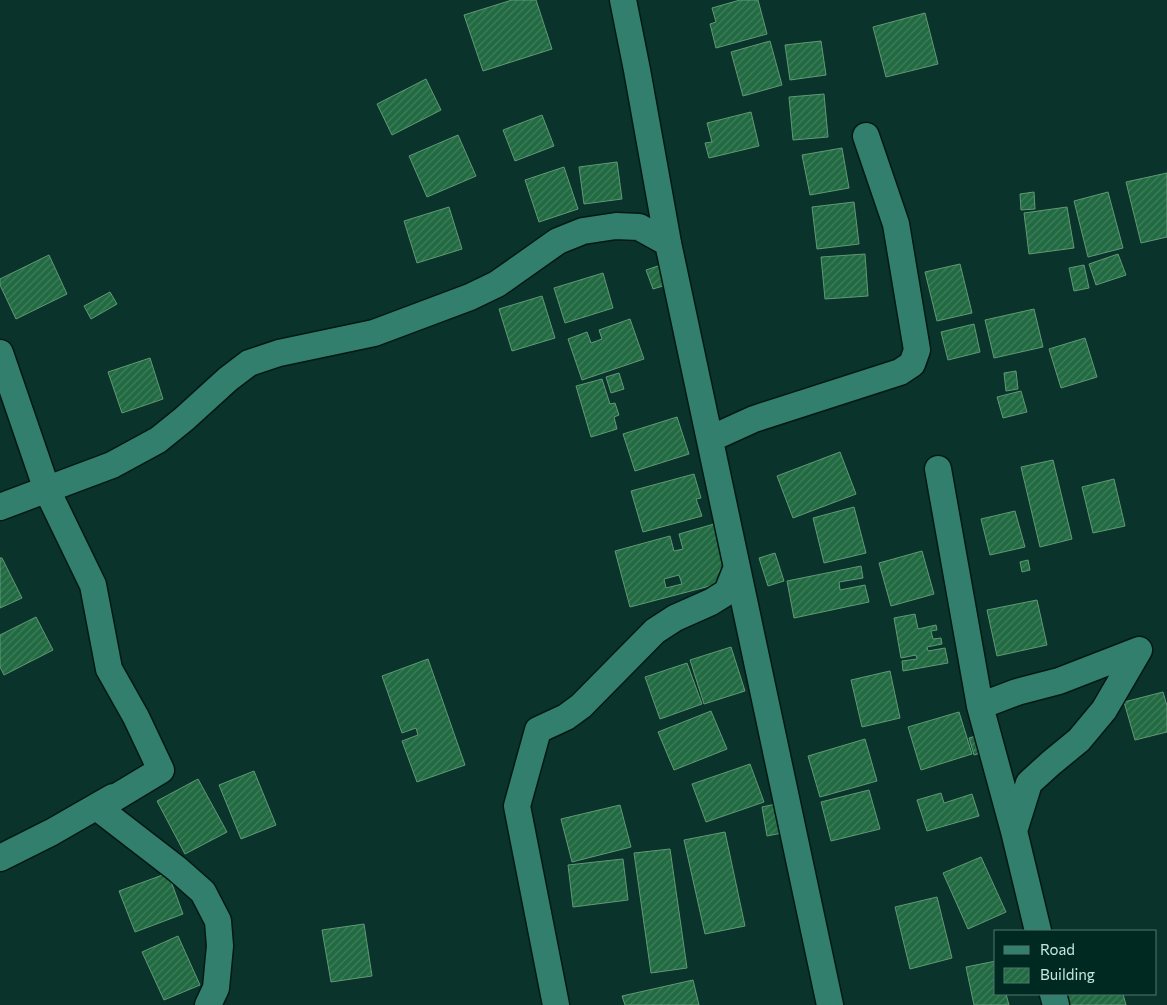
<svg xmlns="http://www.w3.org/2000/svg" width="1167" height="1005" font-family="Commissioner,sans-serif">
  <defs>
    <pattern id="building-hatch" width="6" height="6" patternUnits="userSpaceOnUse" patternTransform="scale(1.25)"><rect width="6" height="6" fill="#216a42"/><path d="M-1 1l2-2M0 6l6-6M5 7l2-2" fill="none" stroke="#407f5d"/></pattern>
  </defs>
  <rect width="100%" height="100%" fill="#0a342b"/>
  <path fill="url(#building-hatch)" stroke="#619975" fill-rule="evenodd" d="M 512,0 L 536,0 L 552,49 L 483,71 L 464,15 Z
    M 740,0 L 758,0 L 767,34 L 716,48 L 710,24 L 716,22 L 712,8 Z
    M 925,13 L 938,64 L 886,77 L 873,27 Z
    M 770,41 L 782,85 L 743,96 L 731,52 Z
    M 821,41 L 826,75 L 790,80 L 785,45 Z
    M 426,79 L 441,110 L 392,135 L 377,104 Z
    M 824,94 L 828,137 L 793,140 L 789,97 Z
    M 751,112 L 759,146 L 709,158 L 705,143 L 712,142 L 707,123 Z
    M 542,115 L 554,146 L 515,161 L 503,130 Z
    M 458,135 L 476,176 L 427,197 L 409,156 Z
    M 842,148 L 849,188 L 810,195 L 802,155 Z
    M 617,162 L 622,199 L 584,204 L 579,167 Z
    M 564,167 L 578,209 L 539,222 L 525,180 Z
    M 1167,173 L 1167,237 L 1141,243 L 1126,182 Z
    M 1034,192 L 1035,209 L 1021,210 L 1020,194 Z
    M 1108,192 L 1123,248 L 1088,257 L 1074,201 Z
    M 854,202 L 859,244 L 817,249 L 812,207 Z
    M 449,207 L 462,249 L 417,263 L 404,221 Z
    M 1067,207 L 1074,248 L 1029,254 L 1024,213 Z
    M 865,254 L 868,296 L 825,299 L 821,257 Z
    M 1118,254 L 1126,275 L 1096,285 L 1089,264 Z
    M 49,255 L 67,294 L 16,319 L 0,285 L 0,279 Z
    M 667,263 L 673,283 L 653,289 L 646,270 Z
    M 960,264 L 972,313 L 937,321 L 925,272 Z
    M 1084,265 L 1089,288 L 1074,291 L 1069,268 Z
    M 603,273 L 613,308 L 565,323 L 554,288 Z
    M 110,292 L 117,304 L 91,319 L 84,306 Z
    M 542,296 L 555,338 L 512,351 L 499,309 Z
    M 1034,309 L 1043,347 L 994,358 L 985,320 Z
    M 630,319 L 644,359 L 582,380 L 568,339 L 587,332 L 591,343 L 602,339 L 599,330 Z
    M 974,324 L 980,352 L 948,360 L 941,332 Z
    M 1085,338 L 1097,377 L 1061,388 L 1049,349 Z
    M 150,358 L 163,399 L 122,413 L 108,372 Z
    M 1016,371 L 1018,389 L 1006,391 L 1004,373 Z
    M 619,373 L 624,389 L 611,393 L 606,377 Z
    M 602,379 L 610,404 L 615,403 L 619,415 L 614,417 L 617,429 L 591,437 L 576,386 Z
    M 1021,391 L 1027,412 L 1003,418 L 997,397 Z
    M 677,417 L 689,454 L 635,471 L 623,434 Z
    M 840,452 L 856,494 L 793,518 L 777,476 Z
    M 1053,460 L 1072,539 L 1040,547 L 1021,467 Z
    M 694,474 L 701,498 L 696,499 L 702,516 L 643,532 L 631,491 Z
    M 1114,479 L 1125,526 L 1093,533 L 1082,487 Z
    M 854,507 L 866,553 L 824,563 L 813,518 Z
    M 1015,511 L 1025,547 L 990,555 L 981,519 Z
    M 714,524 L 729,581 L 630,607 L 615,551 L 670,536 L 674,551 L 683,549 L 679,534 ZM 679,575 L 682,584 L 666,588 L 664,579 Z
    M 922,551 L 934,594 L 891,606 L 879,563 Z
    M 775,553 L 784,581 L 768,586 L 759,558 Z
    M 0,558 L 2,558 L 22,598 L 0,608 Z
    M 1028,560 L 1030,570 L 1022,572 L 1020,562 Z
    M 861,566 L 863,578 L 839,582 L 840,590 L 865,585 L 869,602 L 794,618 L 787,581 Z
    M 1037,600 L 1047,645 L 997,656 L 987,610 Z
    M 915,614 L 918,629 L 936,625 L 937,630 L 931,631 L 933,639 L 941,638 L 942,644 L 927,647 L 928,651 L 945,648 L 948,663 L 903,671 L 902,661 L 917,659 L 916,655 L 901,658 L 894,618 Z
    M 36,617 L 53,650 L 4,675 L 0,667 L 0,635 Z
    M 731,647 L 745,691 L 704,704 L 690,660 Z
    M 428,659 L 465,765 L 417,782 L 402,741 L 418,735 L 416,728 L 402,733 L 382,676 Z
    M 687,663 L 702,704 L 660,719 L 645,677 Z
    M 890,671 L 900,718 L 862,727 L 851,680 Z
    M 1163,692 L 1167,706 L 1167,732 L 1135,740 L 1124,702 Z
    M 711,711 L 727,749 L 674,770 L 658,732 Z
    M 959,712 L 972,754 L 921,770 L 908,727 Z
    M 979,735 L 984,752 L 974,755 L 969,738 Z
    M 865,739 L 877,781 L 820,797 L 808,756 Z
    M 750,764 L 764,802 L 706,822 L 692,784 Z
    M 254,771 L 276,825 L 241,839 L 219,785 Z
    M 198,779 L 227,832 L 185,854 L 157,801 Z
    M 869,790 L 880,829 L 831,841 L 821,802 Z
    M 941,793 L 944,803 L 972,794 L 979,816 L 927,831 L 917,800 Z
    M 776,804 L 782,833 L 767,836 L 762,807 Z
    M 620,805 L 631,847 L 572,862 L 561,819 Z
    M 725,832 L 745,926 L 705,934 L 684,840 Z
    M 670,849 L 687,968 L 651,973 L 634,853 Z
    M 981,857 L 1006,912 L 968,929 L 943,873 Z
    M 623,859 L 628,900 L 573,907 L 568,865 Z
    M 168,873 L 183,914 L 135,932 L 119,891 Z
    M 937,897 L 952,958 L 910,969 L 895,907 Z
    M 364,924 L 372,976 L 331,982 L 322,930 Z
    M 178,936 L 200,985 L 164,1000 L 142,952 Z
    M 996,961 L 996,994 L 1006,994 L 1009,1005 L 974,1005 L 966,967 Z
    M 693,980 L 699,1005 L 625,1005 L 622,996 Z
    M 1059,994 L 1123,994 L 1126,1005 L 1063,1005 Z"/>
  <g fill="none" stroke-linecap="round" stroke-linejoin="round">
    <g stroke="#031914" stroke-width="29">
      <path id="street" d="M 623,0 L 637,70 L 668,243 L 830,1005
        M 0,353 L 47,490 L 93,585 L 109,669 L 136,717 L 161,770 L 98,808 L 177,869 L 203,892 L 218,921 L 220,946 L 216,988 L 208,1005
        M 710,439 L 754,419 L 900,372 L 912,364 L 917,350 L 896,224 L 866,136
        M 938,469 L 980,706 L 1014,831 L 1038,931
        M 0,507 L 112,465 L 158,440 L 184,419 L 228,379 L 249,363 L 279,353 L 374,333 L 470,297 L 497,284 L 558,241 L 583,231 L 616,226 L 639,227 L 668,243
        M 980,706 L 1017,692 L 1059,681 L 1139,650 L 1104,710 L 1079,740 L 1051,763 L 1029,783 L 1014,831
        M 0,858 L 52,832 L 113,797
        M 1053,994 L 1056,1005
        M 556,1005 L 517,806 L 538,730 L 566,717 L 581,706 L 655,631 L 675,618 L 711,602 L 727,592 L 737,567"/>
    </g>
    <use href="#street" stroke="#327f6d" stroke-width="26"/>
  </g>
  <rect x="994" y="930" width="162" height="65" fill="#002a21" stroke="#4f766d"/>
  <rect x="1004" y="946" width="25" height="8" fill="#327f6d" stroke="#4f766d"/>
  <text x="1040" y="955" font-size="15" fill="#c6e9df">Road</text>
  <rect x="1004" y="968" width="25" height="15" fill="url(#building-hatch)" stroke="#4f766d"/>
  <text x="1040" y="980" font-size="15" fill="#c6e9df">Building</text>
</svg>
